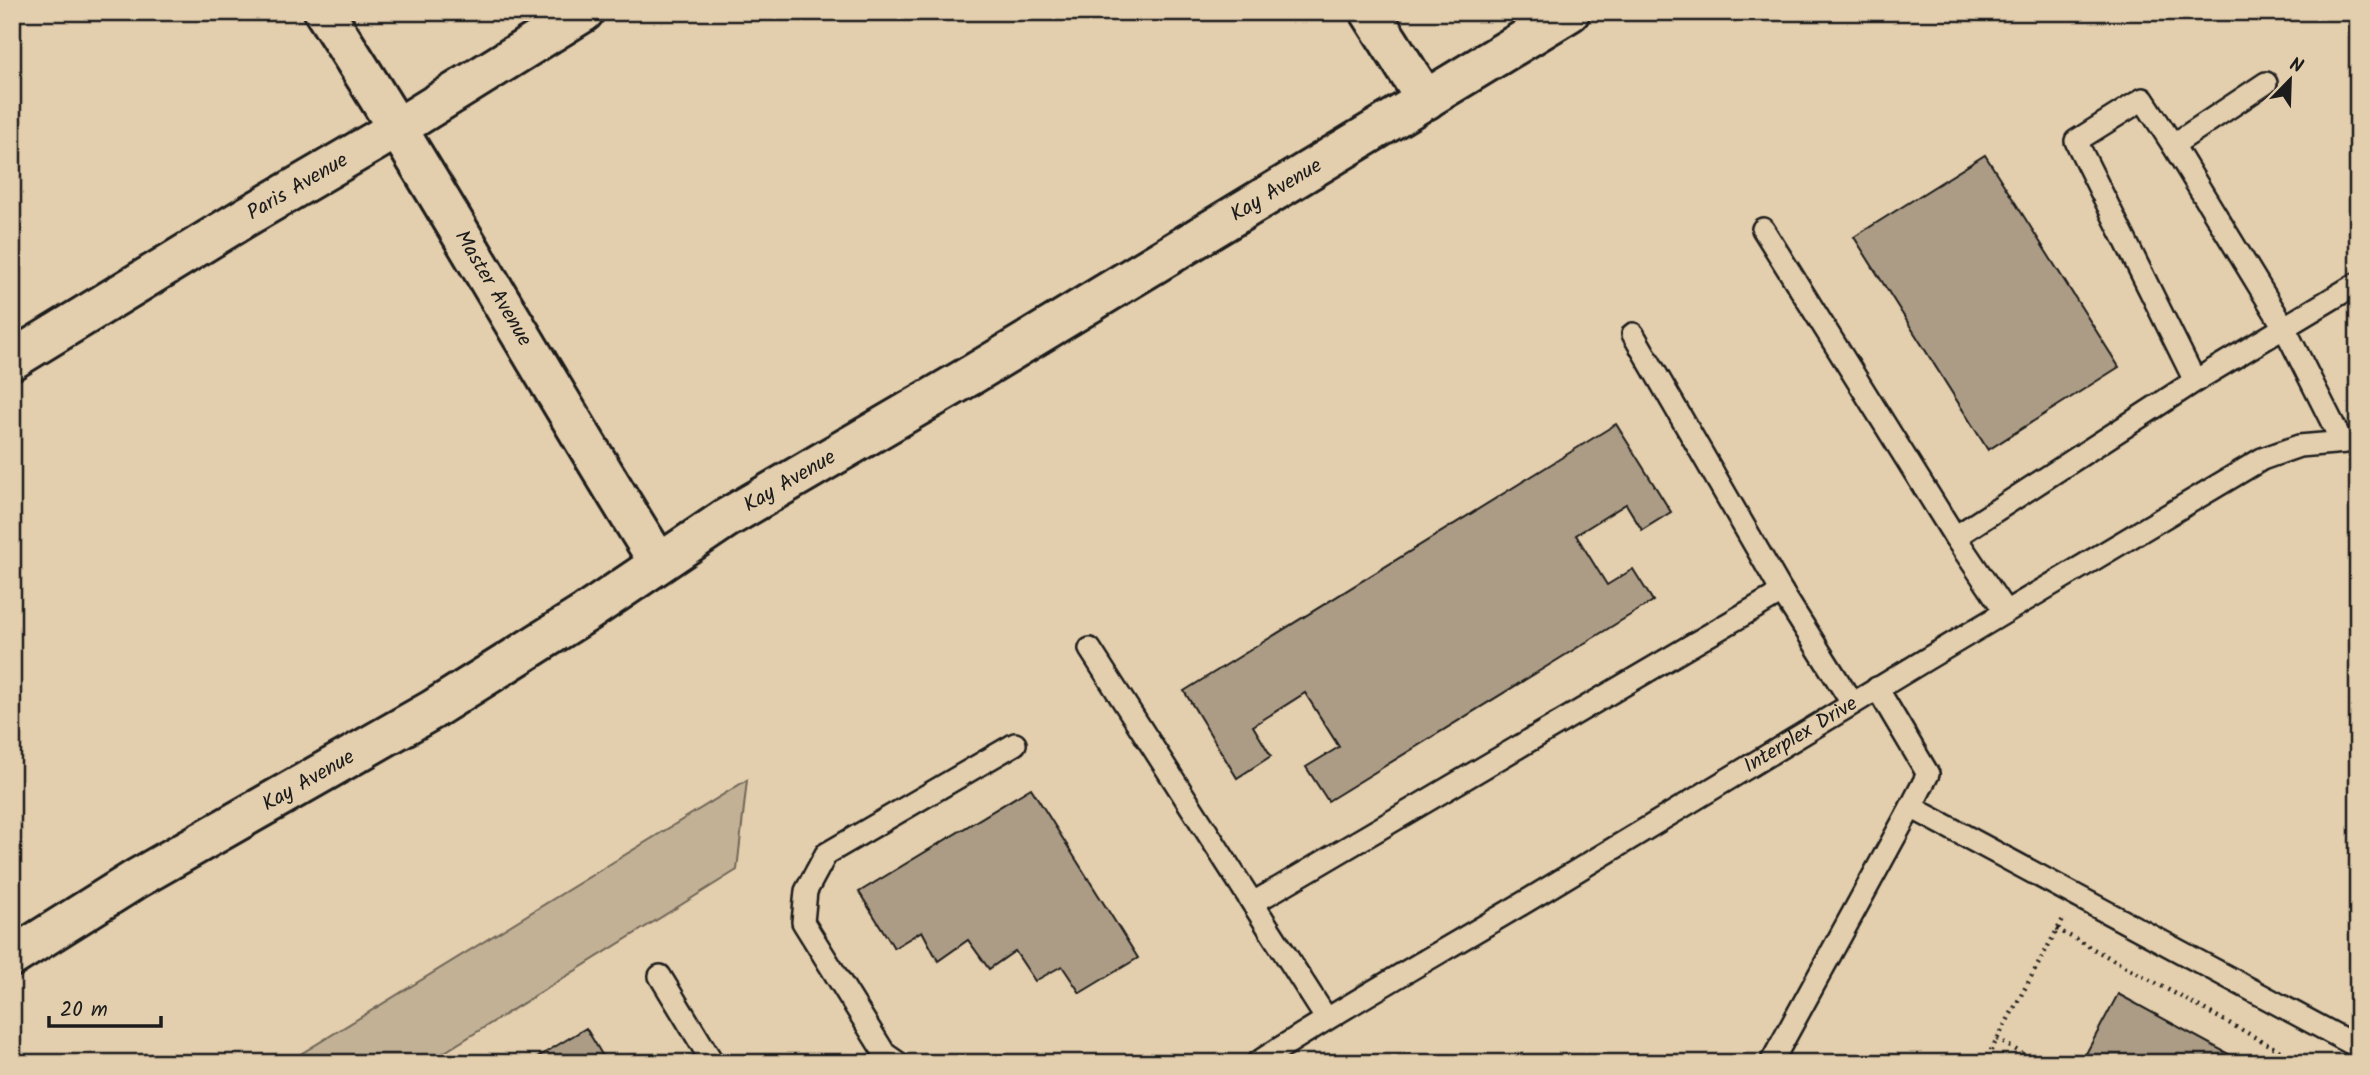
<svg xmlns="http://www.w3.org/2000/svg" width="2370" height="1075" font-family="Kalam,sans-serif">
  <rect width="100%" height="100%" fill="#e3cead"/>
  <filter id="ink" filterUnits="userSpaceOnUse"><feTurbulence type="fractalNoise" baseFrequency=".0143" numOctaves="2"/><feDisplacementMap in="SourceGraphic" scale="14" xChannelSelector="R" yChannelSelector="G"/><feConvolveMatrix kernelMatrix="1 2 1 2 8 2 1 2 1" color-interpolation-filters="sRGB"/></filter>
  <g filter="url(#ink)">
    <path fill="#c2b195" stroke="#6f6658" stroke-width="2" d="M 747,780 L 737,870 L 427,1063 L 286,1063 Z"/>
    <path fill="#ac9c85" stroke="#1c1c1c" stroke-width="2" d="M 1985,155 L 2119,367 L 1988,450 L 1854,237 Z
      M 1616,424 L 1671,512 L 1642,530 L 1626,504 L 1576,535 L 1607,585 L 1633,569 L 1653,601 L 1328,801 L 1306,767 L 1339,747 L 1305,693 L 1253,726 L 1271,756 L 1237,778 L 1184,691 Z
      M 1031,788 L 1138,958 L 1080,993 L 1062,966 L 1035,981 L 1015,951 L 989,969 L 968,940 L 938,961 L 922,931 L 894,948 L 859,892 Z
      M 2118,994 L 2245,1063 L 2081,1063 Z
      M 586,1028 L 607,1063 L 528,1063 Z"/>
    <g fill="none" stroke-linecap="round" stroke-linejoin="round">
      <g stroke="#1c1c1c" stroke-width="26">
        <g id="service">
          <path d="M 2173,145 L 2266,83"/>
          <path d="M 1763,229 L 1955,537 L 2005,611"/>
          <path d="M 1633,334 L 1782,592"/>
          <path d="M 2195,381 L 2076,141 L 2143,99 L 2173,145 L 2284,327 L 2342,442"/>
          <path d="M 1955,537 L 2195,381 L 2358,283"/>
          <path d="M 1090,649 L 1326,1018"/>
          <path d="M 1877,688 L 1928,774 L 1911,807"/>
          <path d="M 1253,903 L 1782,592 L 1852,703"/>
          <path d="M 660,976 L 713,1063"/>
          <path d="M 898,1063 L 885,1054 L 803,922 L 806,891 L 826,854 L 1015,744"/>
          <path id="s1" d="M 1257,1063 C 1347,1004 1442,952 1535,896 C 1776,749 2019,603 2262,459 L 2299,446 L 2358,441"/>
          <path d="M 1771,1063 L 1911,807 L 2358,1047"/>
        </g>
      </g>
      <g stroke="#1c1c1c" stroke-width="44">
        <g id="minor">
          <path id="s2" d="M 324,12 C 441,193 545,381 659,563"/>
          <path d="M 1370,12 L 1426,100"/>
          <path id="s3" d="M 12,360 L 244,218 L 396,129 L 584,12"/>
          <path id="s4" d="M 12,957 L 136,879 L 432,710 L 586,613 L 725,519 L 973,374 L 1570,12"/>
        </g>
      </g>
      <path stroke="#1c1c1c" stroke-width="4.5" stroke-dasharray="2 5" stroke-linecap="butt" d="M 2057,929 L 2302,1063
        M 1997,1039 L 2039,1063
        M 1984,1063 L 2063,919"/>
      <use href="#service" stroke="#e3cead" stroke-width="21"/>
      <use href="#minor" stroke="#e3cead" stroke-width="38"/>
    </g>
  </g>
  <g text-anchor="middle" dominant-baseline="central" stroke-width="6" stroke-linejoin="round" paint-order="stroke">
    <g font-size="21" fill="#1c1c1c" stroke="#e3cead">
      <text stroke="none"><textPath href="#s3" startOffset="334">Paris Avenue</textPath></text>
      <text stroke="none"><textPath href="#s4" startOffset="1479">Kay Avenue</textPath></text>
      <text stroke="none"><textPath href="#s2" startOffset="324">Master Avenue</textPath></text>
      <text stroke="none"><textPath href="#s4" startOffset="912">Kay Avenue</textPath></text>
      <text stroke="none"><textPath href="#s1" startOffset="635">Interplex Drive</textPath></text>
      <text stroke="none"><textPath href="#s4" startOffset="345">Kay Avenue</textPath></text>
    </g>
  </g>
  <rect width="2370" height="1075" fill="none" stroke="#e3cead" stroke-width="42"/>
  <rect x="21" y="21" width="2328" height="1033" fill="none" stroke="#1c1c1c" stroke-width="2.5" filter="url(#ink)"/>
  <g transform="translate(2290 80) rotate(23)" stroke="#e3cead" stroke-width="5" paint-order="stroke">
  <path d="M0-5L12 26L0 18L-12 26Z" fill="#1c1c1c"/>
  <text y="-10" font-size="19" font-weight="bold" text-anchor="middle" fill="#1c1c1c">N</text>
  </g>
  <path d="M49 1016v10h112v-10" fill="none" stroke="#1c1c1c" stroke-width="3.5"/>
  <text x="60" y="1016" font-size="21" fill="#1c1c1c" stroke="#e3cead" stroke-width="5" paint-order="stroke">20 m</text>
</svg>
